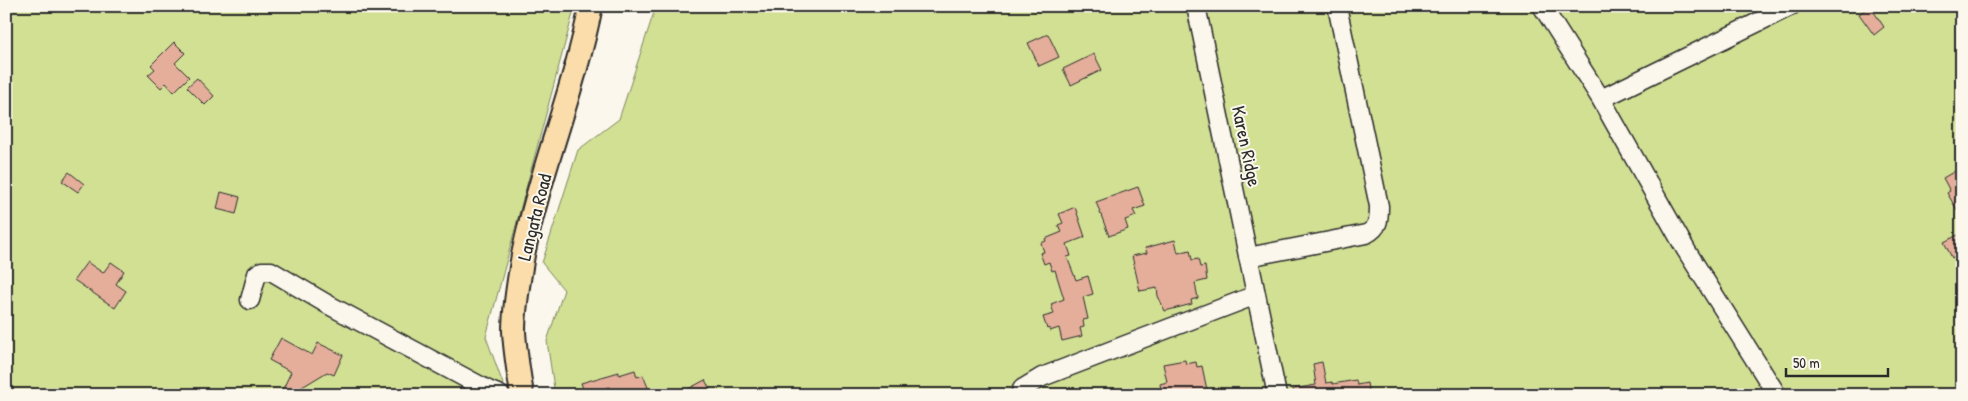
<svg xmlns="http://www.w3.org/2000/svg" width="1968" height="401" font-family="'Patrick Hand',sans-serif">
  <rect width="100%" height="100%" fill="#fbf7ec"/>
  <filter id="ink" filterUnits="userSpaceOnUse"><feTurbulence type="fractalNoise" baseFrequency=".02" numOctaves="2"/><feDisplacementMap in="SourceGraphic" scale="10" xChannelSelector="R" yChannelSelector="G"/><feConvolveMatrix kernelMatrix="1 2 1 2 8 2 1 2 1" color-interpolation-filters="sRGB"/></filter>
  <g filter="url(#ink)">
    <path fill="#d2e094" stroke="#7e8660" d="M 6,6 L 575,6 L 486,337 L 507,395 L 6,395 Z
      M 656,6 L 1962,6 L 1962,395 L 555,395 L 547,341 L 564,290 L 542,263 L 578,150 L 619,119 Z"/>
    <path fill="#e5ae9b" stroke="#2b2b2b" d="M 1870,6 L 1884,27 L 1874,35 L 1859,14 Z
      M 1048,34 L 1059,57 L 1039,66 L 1028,43 Z
      M 174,42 L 185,53 L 175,63 L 189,77 L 174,92 L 166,83 L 161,88 L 148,75 L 155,69 L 151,65 Z
      M 1094,54 L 1102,70 L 1071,85 L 1063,69 Z
      M 197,78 L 214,96 L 205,105 L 187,87 Z
      M 1962,167 L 1962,218 L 1947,193 L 1950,191 L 1943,178 Z
      M 69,172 L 84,184 L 78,192 L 62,181 Z
      M 1138,187 L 1145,206 L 1133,210 L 1136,216 L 1125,220 L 1128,229 L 1109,236 L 1096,202 Z
      M 221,192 L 240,197 L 236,214 L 217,209 Z
      M 1075,207 L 1085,237 L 1067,244 L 1071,256 L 1067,257 L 1076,280 L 1088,276 L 1093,294 L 1083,297 L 1088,319 L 1083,320 L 1084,327 L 1080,328 L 1082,336 L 1062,341 L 1059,328 L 1050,331 L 1050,328 L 1047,329 L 1043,317 L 1054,314 L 1051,304 L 1064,299 L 1055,270 L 1052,271 L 1049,262 L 1044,264 L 1040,253 L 1044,252 L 1041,243 L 1046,241 L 1045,239 L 1062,232 L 1058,225 L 1063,223 L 1059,214 Z
      M 1962,233 L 1962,253 L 1952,258 L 1944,242 Z
      M 1175,240 L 1178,253 L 1190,250 L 1192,260 L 1198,259 L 1200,267 L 1205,266 L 1207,280 L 1195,283 L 1198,298 L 1191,300 L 1192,304 L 1165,311 L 1158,296 L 1157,288 L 1140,291 L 1132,256 L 1147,253 L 1145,248 Z
      M 87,262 L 103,273 L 111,262 L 124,271 L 116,284 L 126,291 L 115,308 L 74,280 Z
      M 281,338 L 312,355 L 318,343 L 343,355 L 334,375 L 327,372 L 289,395 L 280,395 L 291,372 L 269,360 Z
      M 1185,360 L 1186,364 L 1196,362 L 1197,367 L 1202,366 L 1208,395 L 1162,395 L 1160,384 L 1167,382 L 1163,364 Z
      M 1322,362 L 1326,383 L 1332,382 L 1333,384 L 1356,380 L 1357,385 L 1367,383 L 1369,395 L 1294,395 L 1293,389 L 1316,385 L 1313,364 Z
      M 635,370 L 637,377 L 643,375 L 651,395 L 613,395 L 610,387 L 585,394 L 581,383 L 619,372 L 619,375 Z
      M 705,380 L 713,395 L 677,395 Z"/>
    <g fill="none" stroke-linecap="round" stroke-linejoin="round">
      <g stroke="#2b2b2b" stroke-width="21">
        <path id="minor" d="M 1196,6 L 1277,395
          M 1542,6 L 1601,99 L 1686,250 L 1777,395
          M 1601,99 L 1791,6
          M 1248,257 L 1366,234 C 1379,228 1379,219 1379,206 L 1337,6
          M 250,300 L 257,274 L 262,271 L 271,271 L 327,304 L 488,390 L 500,395
          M 1020,395 L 1022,389 L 1042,377 L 1256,295"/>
      </g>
      <g stroke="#2b2b2b" stroke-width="26">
        <path id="major" d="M 522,395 C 519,374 515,352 514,331 C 514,306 519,280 523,255 C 540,171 574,91 591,6"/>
      </g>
      <use href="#minor" stroke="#fbf7ec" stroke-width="18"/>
      <use href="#major" stroke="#fbddab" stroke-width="22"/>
    </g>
  </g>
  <g text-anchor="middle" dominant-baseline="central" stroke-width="4" stroke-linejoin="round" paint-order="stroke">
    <g font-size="19" fill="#2b2b2b" stroke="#fbf7ec">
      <text transform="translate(1247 146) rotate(78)">Karen Ridge</text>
      <text transform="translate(534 217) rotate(-76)">Langata Road</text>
    </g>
  </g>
  <rect width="1968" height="401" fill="none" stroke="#fbf7ec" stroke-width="25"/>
  <rect x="12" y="12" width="1943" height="376" fill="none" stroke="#2b2b2b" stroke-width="2" filter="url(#ink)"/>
  <path d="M1786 368v8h102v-8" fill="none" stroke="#2b2b2b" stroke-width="2.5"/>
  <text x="1793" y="368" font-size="15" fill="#2b2b2b" stroke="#fbf7ec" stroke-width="4" paint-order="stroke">50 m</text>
</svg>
